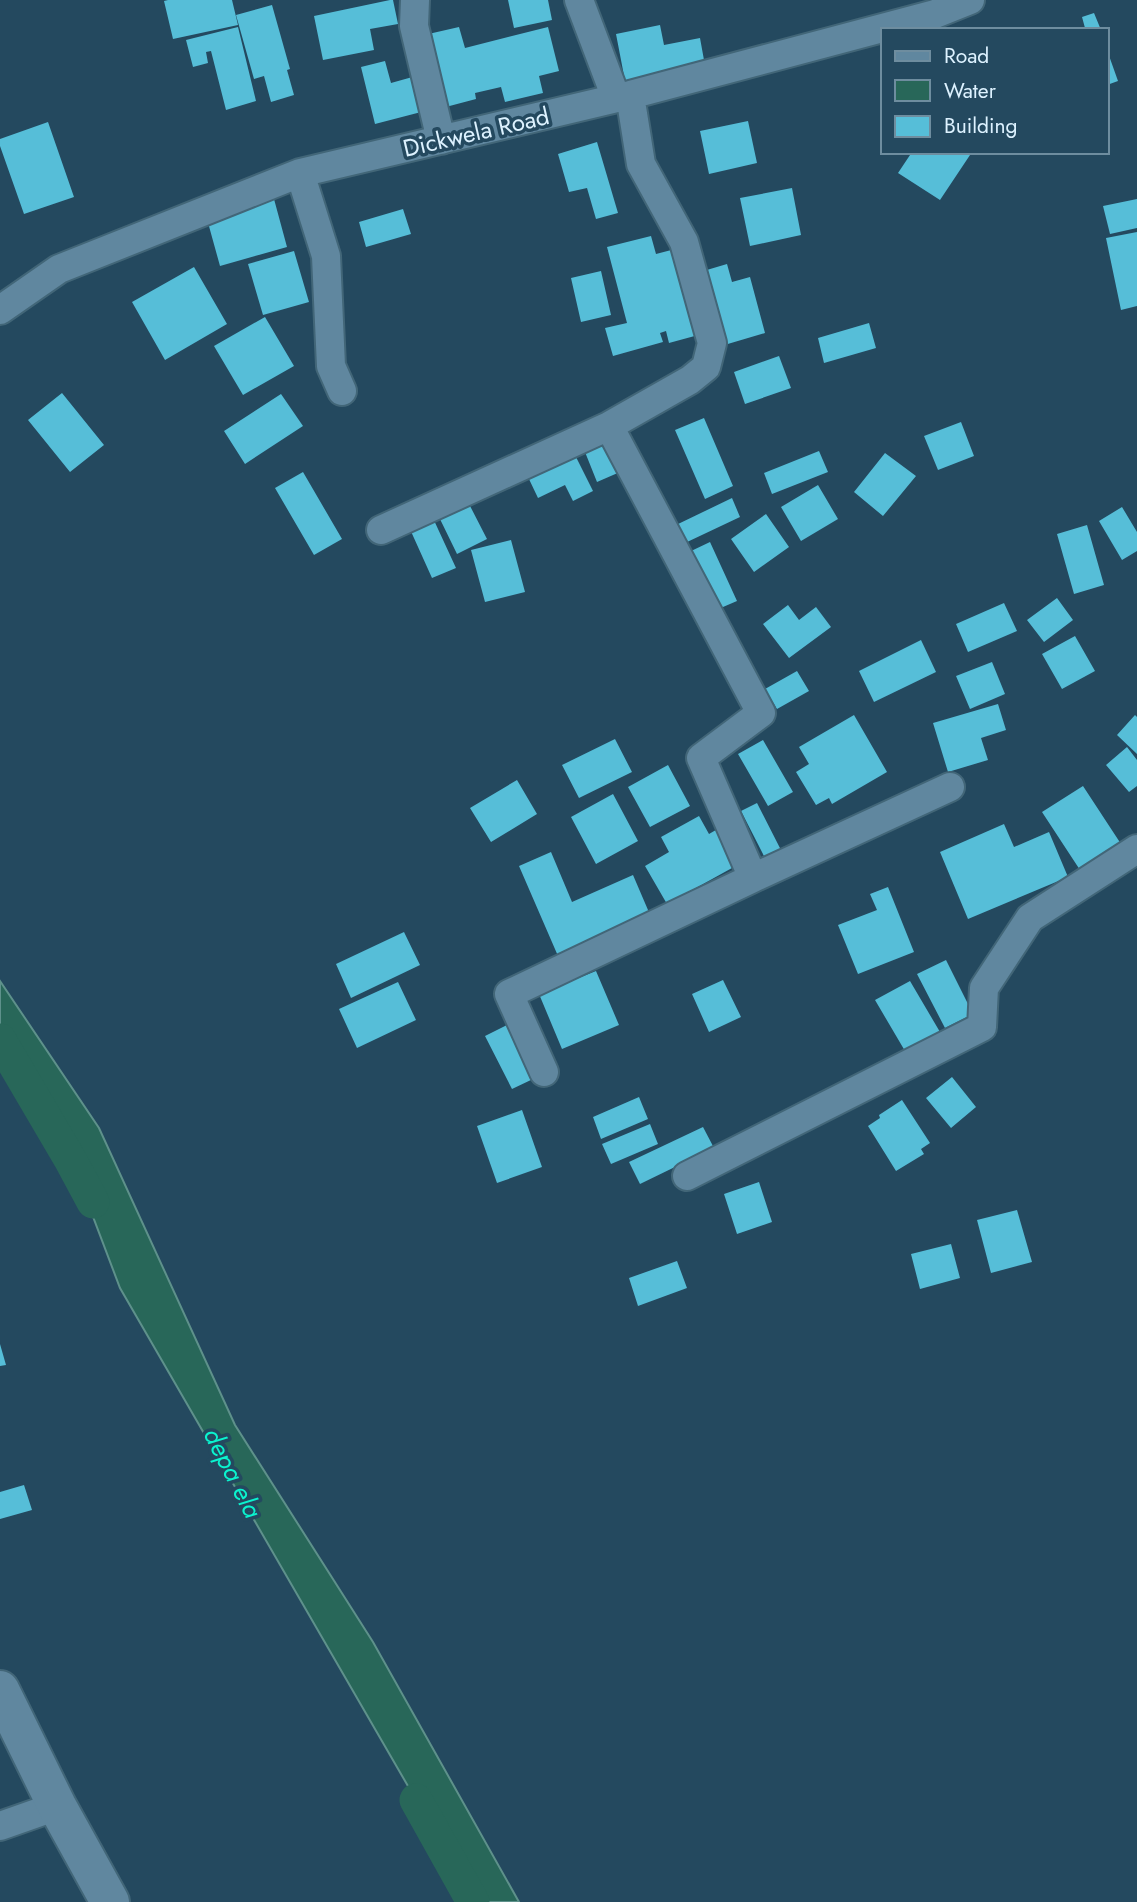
<svg xmlns="http://www.w3.org/2000/svg" width="1137" height="1902" font-family="Jost,sans-serif">
  <rect width="100%" height="100%" fill="#24495f"/>
  <path fill="#286759" stroke="#5e918b" stroke-width="2" d="M 0,981 L 99,1128 L 235,1425 L 373,1642 L 519,1902 L 475,1902 L 120,1288 L 48,1098 L 0,1033 Z"/>
  <g fill="none" stroke-linecap="round" stroke-linejoin="round">
    <path stroke="#286759" stroke-width="33" d="M 0,1040 L 71,1161 L 93,1202
      M 416,1800 L 473,1902"/>
  </g>
  <path fill="#56bed8" d="M 168,0 L 232,0 L 238,25 L 173,39 L 164,1 Z
    M 390,0 L 393,0 L 398,24 L 370,29 L 374,50 L 323,60 L 314,16 Z
    M 508,0 L 548,0 L 552,20 L 514,28 Z
    M 272,5 L 290,69 L 287,70 L 294,95 L 271,102 L 264,76 L 254,79 L 236,15 Z
    M 1094,13 L 1101,30 L 1080,30 L 1085,28 L 1082,17 Z
    M 660,25 L 664,45 L 700,38 L 706,71 L 626,86 L 616,34 Z
    M 238,27 L 256,101 L 226,110 L 211,51 L 206,52 L 208,63 L 193,67 L 186,40 Z
    M 459,27 L 465,48 L 548,27 L 559,71 L 539,76 L 543,93 L 505,102 L 501,87 L 475,93 L 476,99 L 442,108 L 424,35 Z
    M 1107,50 L 1118,81 L 1107,85 Z
    M 385,61 L 391,83 L 416,76 L 425,111 L 375,124 L 361,67 Z
    M 748,121 L 757,163 L 709,174 L 700,131 Z
    M 48,122 L 74,197 L 24,214 L 0,146 L 0,139 Z
    M 597,142 L 618,213 L 596,219 L 587,188 L 569,192 L 558,154 Z
    M 912,152 L 972,152 L 940,200 L 898,173 Z
    M 792,188 L 801,235 L 750,246 L 740,198 Z
    M 274,199 L 287,247 L 220,266 L 207,219 Z
    M 1137,199 L 1137,228 L 1110,234 L 1103,206 Z
    M 403,209 L 411,234 L 366,247 L 359,222 Z
    M 1137,232 L 1137,306 L 1121,310 L 1106,238 Z
    M 651,236 L 656,254 L 679,248 L 702,334 L 669,343 L 666,331 L 660,333 L 663,342 L 613,356 L 605,328 L 627,323 L 607,247 Z
    M 294,251 L 309,302 L 263,315 L 248,264 Z
    M 727,264 L 732,282 L 750,277 L 765,333 L 721,346 L 700,272 Z
    M 194,267 L 227,324 L 165,360 L 132,302 Z
    M 601,271 L 611,315 L 581,322 L 571,278 Z
    M 265,317 L 294,366 L 243,395 L 214,346 Z
    M 869,323 L 876,348 L 824,363 L 818,338 Z
    M 779,356 L 791,388 L 745,404 L 734,372 Z
    M 62,393 L 104,445 L 70,472 L 28,420 Z
    M 281,394 L 303,426 L 245,464 L 224,431 Z
    M 704,418 L 733,486 L 705,499 L 675,430 Z
    M 961,422 L 974,456 L 938,470 L 924,436 Z
    M 608,443 L 620,472 L 597,482 L 585,452 Z
    M 819,451 L 828,472 L 772,494 L 764,473 Z
    M 574,453 L 593,491 L 573,501 L 565,485 L 538,498 L 528,477 Z
    M 885,453 L 916,476 L 883,516 L 854,492 Z
    M 303,472 L 342,539 L 314,555 L 275,488 Z
    M 818,485 L 838,519 L 801,541 L 781,507 Z
    M 732,498 L 740,517 L 685,543 L 676,525 Z
    M 468,502 L 487,539 L 457,554 L 439,517 Z
    M 1122,507 L 1137,532 L 1137,551 L 1122,560 L 1099,521 Z
    M 766,514 L 789,547 L 754,572 L 731,539 Z
    M 432,516 L 456,568 L 432,578 L 409,527 Z
    M 1087,525 L 1104,585 L 1074,594 L 1057,534 Z
    M 511,540 L 525,592 L 485,602 L 471,550 Z
    M 710,542 L 737,601 L 716,610 L 689,552 Z
    M 1057,598 L 1073,620 L 1044,642 L 1027,620 Z
    M 1004,603 L 1017,631 L 968,652 L 956,624 Z
    M 788,605 L 799,620 L 816,607 L 831,627 L 789,658 L 763,624 Z
    M 1075,636 L 1095,671 L 1062,689 L 1042,654 Z
    M 921,640 L 936,672 L 874,702 L 859,671 Z
    M 992,662 L 1005,694 L 970,709 L 956,676 Z
    M 797,671 L 809,691 L 777,709 L 765,689 Z
    M 998,704 L 1006,730 L 981,738 L 988,760 L 948,772 L 933,723 Z
    M 854,715 L 887,772 L 832,804 L 829,798 L 816,805 L 796,772 L 809,764 L 799,747 Z
    M 1135,715 L 1137,717 L 1137,754 L 1117,735 Z
    M 615,739 L 632,772 L 579,798 L 562,765 Z
    M 763,740 L 793,792 L 768,806 L 738,754 Z
    M 1127,747 L 1137,760 L 1137,786 L 1129,792 L 1106,765 Z
    M 668,765 L 690,806 L 650,827 L 628,787 Z
    M 517,780 L 537,814 L 491,842 L 470,808 Z
    M 1083,786 L 1121,844 L 1080,870 L 1042,812 Z
    M 613,794 L 638,841 L 596,864 L 571,817 Z
    M 757,803 L 783,854 L 767,862 L 741,811 Z
    M 699,816 L 709,834 L 721,827 L 741,863 L 667,904 L 645,866 L 669,852 L 661,837 Z
    M 1004,824 L 1014,847 L 1049,832 L 1068,877 L 968,919 L 940,852 Z
    M 551,852 L 572,902 L 633,875 L 651,917 L 558,956 L 519,866 Z
    M 888,887 L 914,952 L 858,974 L 838,925 L 877,910 L 870,894 Z
    M 404,932 L 420,965 L 351,998 L 336,964 Z
    M 946,960 L 973,1014 L 945,1028 L 917,974 Z
    M 596,971 L 619,1025 L 562,1049 L 539,994 Z
    M 723,980 L 741,1017 L 709,1032 L 692,994 Z
    M 910,981 L 940,1032 L 905,1051 L 875,1000 Z
    M 398,982 L 416,1020 L 357,1048 L 339,1009 Z
    M 507,1025 L 533,1079 L 512,1089 L 485,1036 Z
    M 952,1077 L 976,1107 L 951,1128 L 926,1098 Z
    M 639,1097 L 648,1119 L 601,1139 L 593,1117 Z
    M 902,1100 L 930,1143 L 921,1149 L 924,1154 L 896,1171 L 868,1126 L 880,1118 L 879,1115 Z
    M 522,1110 L 542,1167 L 497,1183 L 477,1126 Z
    M 650,1124 L 658,1144 L 611,1164 L 602,1144 Z
    M 703,1127 L 714,1148 L 640,1184 L 629,1162 Z
    M 759,1182 L 772,1222 L 737,1234 L 724,1194 Z
    M 1017,1210 L 1032,1262 L 991,1273 L 977,1220 Z
    M 951,1244 L 960,1278 L 920,1289 L 911,1254 Z
    M 677,1261 L 687,1288 L 638,1306 L 629,1278 Z
    M 0,1344 L 6,1365 L 0,1366 Z
    M 24,1485 L 32,1510 L 0,1519 L 0,1492 Z"/>
  <g fill="none" stroke-linecap="round" stroke-linejoin="round">
    <g stroke="#426678" stroke-width="32">
      <path id="street" d="M 415,0 L 414,26 L 441,140
        M 579,0 L 616,98
        M 300,173 L 326,256 L 331,366 L 342,391
        M 0,310 L 59,269 L 300,173 L 630,95 L 935,14 L 970,0
        M 381,530 L 609,426 L 690,380 L 706,367 L 712,343 L 684,242 L 641,164 L 630,95
        M 753,878 L 950,787
        M 544,1072 L 509,994 L 753,878 L 701,758 L 761,713 L 609,426
        M 687,1176 L 982,1027 L 984,988 L 1030,918 L 1137,849
        M 0,1826 L 57,1806"/>
    </g>
    <g stroke="#426678" stroke-width="42">
      <path id="secondary" d="M 0,1690 L 57,1806 L 110,1902"/>
    </g>
    <use href="#street" stroke="#60879f" stroke-width="28"/>
    <use href="#secondary" stroke="#60879f" stroke-width="38"/>
  </g>
  <g text-anchor="middle" dominant-baseline="central" stroke-width="7" stroke-linejoin="round" paint-order="stroke">
    <g font-size="24" fill="#ddf2ff" stroke="#24495f">
      <text transform="translate(476 132) rotate(-13)">Dickwela Road</text>
    </g>
    <g font-size="26" font-style="italic" fill="#0bf3ce" stroke="#24495f">
      <text transform="translate(233 1473) rotate(63)">depa ela</text>
    </g>
  </g>
  <rect x="881" y="28" width="228" height="126" fill="#24495f" stroke="#6e8d9f" stroke-width="2"/>
  <rect x="895" y="51" width="35" height="10" fill="#60879f" stroke="#6e8d9f" stroke-width="2"/>
  <text x="944" y="63" font-size="21" fill="#ddf2ff">Road</text>
  <rect x="895" y="80" width="35" height="21" fill="#286759" stroke="#6e8d9f" stroke-width="2"/>
  <text x="944" y="98" font-size="21" fill="#ddf2ff">Water</text>
  <rect x="895" y="116" width="35" height="21" fill="#56bed8" stroke="#6e8d9f" stroke-width="2"/>
  <text x="944" y="133" font-size="21" fill="#ddf2ff">Building</text>
</svg>
